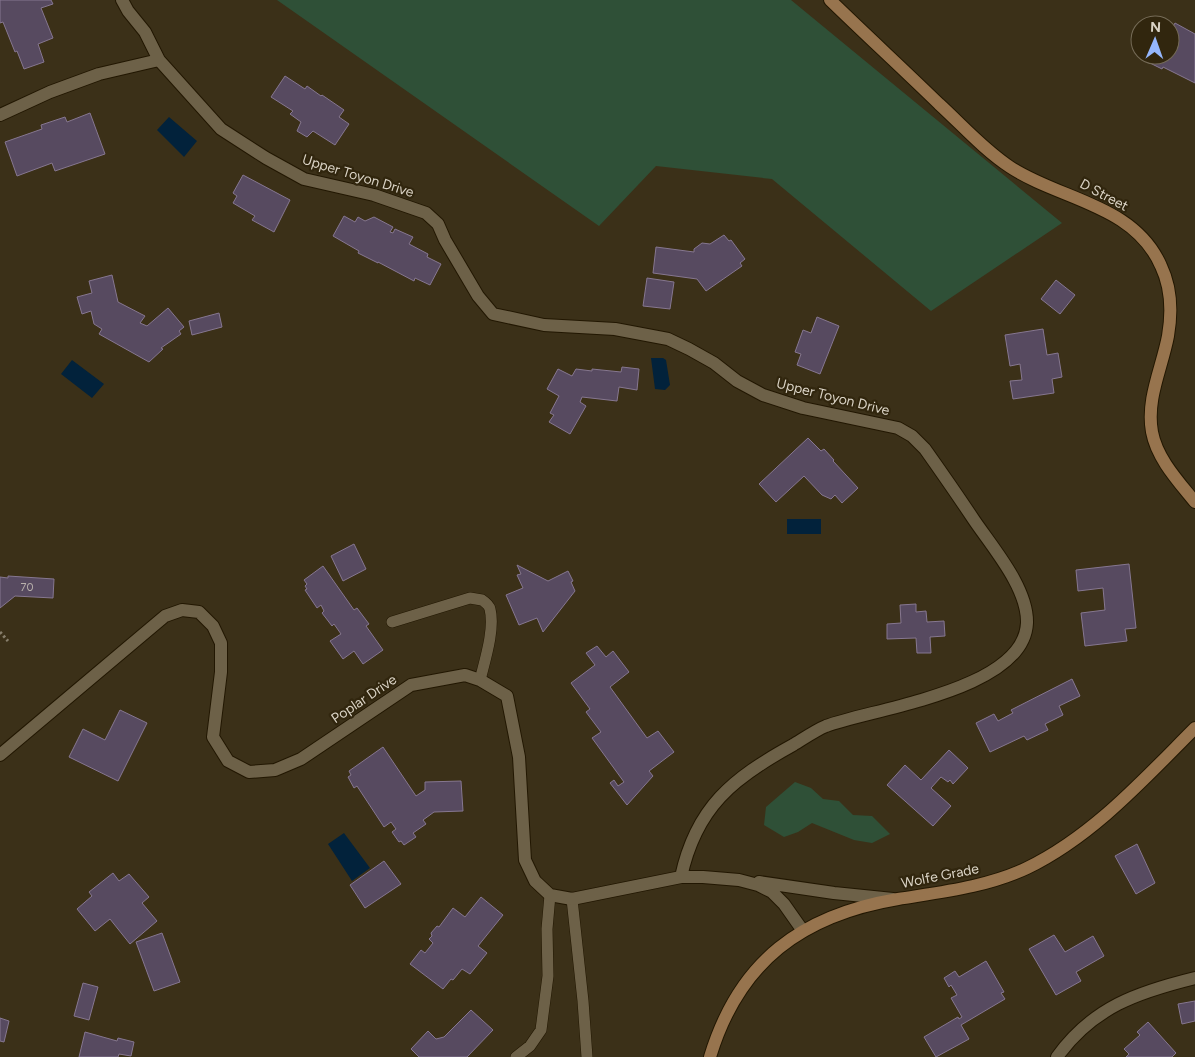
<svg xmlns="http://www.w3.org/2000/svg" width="1195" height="1057" font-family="Figtree,sans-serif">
  <rect width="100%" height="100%" fill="#3b3018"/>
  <path fill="#2f5037" d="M 277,0 L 791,0 L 1062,223 L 931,311 L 772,179 L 656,166 L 599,226 Z
    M 795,782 L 811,788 L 823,799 L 839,801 L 853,815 L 872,816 L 890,834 L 872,843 L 854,840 L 812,823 L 798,832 L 784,837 L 764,825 L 766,807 Z"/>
  <path fill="#02223b" d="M 169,117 L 197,141 L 184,157 L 157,130 Z
    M 651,358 L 663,358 L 666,360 L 670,385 L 665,390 L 655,389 Z
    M 72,360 L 104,384 L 92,398 L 61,374 Z
    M 787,519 L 821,519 L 821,534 L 787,534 Z
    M 344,833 L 370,868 L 352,881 L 328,844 Z"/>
  <path fill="#574a60" stroke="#867790" d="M 0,0 L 51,0 L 53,4 L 41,8 L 53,38 L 38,44 L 44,62 L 24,69 L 17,51 L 15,52 L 3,22 L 0,23 Z
    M 1175,23 L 1195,34 L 1195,83 L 1163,67 L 1162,69 L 1148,62 L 1152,55 L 1170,55 L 1170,32 Z
    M 285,76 L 305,89 L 307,86 L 321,96 L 322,95 L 344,110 L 339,117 L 349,124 L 335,145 L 313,131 L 307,137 L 297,131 L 301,122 L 290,114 L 293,111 L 271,97 Z
    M 90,113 L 105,154 L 55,171 L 52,163 L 17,176 L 5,142 L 42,129 L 41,125 L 65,117 L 67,122 Z
    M 243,175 L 290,200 L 274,232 L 252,220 L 255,216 L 233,203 L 237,196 L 233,193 Z
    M 344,216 L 355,222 L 358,217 L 365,221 L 374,217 L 393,227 L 390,232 L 393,233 L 395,229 L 413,237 L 409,244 L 428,254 L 427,257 L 441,264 L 430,285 L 415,278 L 414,281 L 378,262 L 378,263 L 358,253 L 359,251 L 333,236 Z
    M 724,235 L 729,241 L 731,240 L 745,259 L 740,263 L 742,266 L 706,291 L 697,279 L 653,273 L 656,247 L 694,252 L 694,249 L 702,243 L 710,244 Z
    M 112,275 L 118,302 L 145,316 L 140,323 L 147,326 L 168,308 L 184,327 L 179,331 L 181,334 L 161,348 L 163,349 L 149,362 L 99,334 L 102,329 L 94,324 L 91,311 L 82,314 L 77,297 L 92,293 L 89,281 Z
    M 647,278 L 674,282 L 670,309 L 643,306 Z
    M 1056,280 L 1075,295 L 1060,314 L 1041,299 Z
    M 219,313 L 222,327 L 192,335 L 189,321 Z
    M 817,317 L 839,326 L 820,374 L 797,365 L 801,354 L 795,352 L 803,330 L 811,333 Z
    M 1043,329 L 1047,355 L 1058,353 L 1062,377 L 1052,379 L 1054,393 L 1013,399 L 1010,381 L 1022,380 L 1020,364 L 1010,366 L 1005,335 Z
    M 622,367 L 639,369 L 637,390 L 619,387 L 617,401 L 582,397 L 580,402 L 586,406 L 570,434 L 549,422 L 554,415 L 550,413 L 559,396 L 547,389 L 558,369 L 572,376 L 576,369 L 592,371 L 592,369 L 621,372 Z
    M 808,438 L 821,451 L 824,449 L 834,460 L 833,461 L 858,488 L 842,503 L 835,495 L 831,499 L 822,495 L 804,476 L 776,502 L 759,484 Z
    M 354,544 L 366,569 L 343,581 L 331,556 Z
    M 1129,564 L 1136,628 L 1125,629 L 1127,641 L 1085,646 L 1081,613 L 1105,610 L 1103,588 L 1078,591 L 1076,570 Z
    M 517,565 L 548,581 L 568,571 L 573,581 L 571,582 L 575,591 L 543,632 L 537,618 L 519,625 L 506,595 L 523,588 L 517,575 L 521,574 Z
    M 323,566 L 354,610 L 357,608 L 369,624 L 366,626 L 383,650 L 363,664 L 354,651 L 343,659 L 330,641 L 341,634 L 334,624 L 332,626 L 322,613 L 324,611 L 321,605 L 317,608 L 305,590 L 307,589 L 305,586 L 307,584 L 304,580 Z
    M 8,576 L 54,579 L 53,598 L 15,596 L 0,608 L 0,577 L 8,578 Z
    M 916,604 L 916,612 L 926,611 L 927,622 L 944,621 L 945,636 L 930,637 L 931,653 L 917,653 L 916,638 L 887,639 L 887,624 L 901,623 L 900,605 Z
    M 597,646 L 606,657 L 613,651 L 629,672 L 610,687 L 647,738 L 658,731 L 674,752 L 649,771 L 653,776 L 627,805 L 610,783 L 614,780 L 618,786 L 624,782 L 592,738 L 601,732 L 586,712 L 590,709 L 571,683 L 595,665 L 586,653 Z
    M 1072,679 L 1080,696 L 1059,706 L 1063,715 L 1045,724 L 1048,730 L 1027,740 L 1024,736 L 990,752 L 976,723 L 994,714 L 998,721 L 1013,713 L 1011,710 Z
    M 120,710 L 147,723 L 118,781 L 69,757 L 83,729 L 105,740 Z
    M 383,747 L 416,796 L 425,790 L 425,782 L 461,781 L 463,811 L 434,812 L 423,820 L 426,824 L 413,833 L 416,837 L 404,845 L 401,841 L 399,842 L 392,832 L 396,829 L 391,822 L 384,827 L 357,786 L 354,788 L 348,777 L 351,775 L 349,771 Z
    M 949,750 L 968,768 L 953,784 L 950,780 L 948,782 L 941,777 L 931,788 L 951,806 L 933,826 L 887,785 L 905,765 L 921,780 Z
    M 1137,844 L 1155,883 L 1136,894 L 1115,856 Z
    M 384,861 L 401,884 L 365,908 L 350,885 Z
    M 113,873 L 119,881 L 129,874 L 149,897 L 142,903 L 157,921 L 130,944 L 110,919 L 95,931 L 77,909 L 92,896 L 89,892 Z
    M 481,897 L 503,915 L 478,946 L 487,953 L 470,974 L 462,969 L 453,980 L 451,979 L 443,989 L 410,964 L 421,950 L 425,953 L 433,943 L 429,939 L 432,936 L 431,933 L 437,926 L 439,927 L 453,908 L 465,917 Z
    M 162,933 L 180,982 L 154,991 L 136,942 Z
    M 1054,935 L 1065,952 L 1093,936 L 1104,956 L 1076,972 L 1081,981 L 1056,995 L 1029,949 Z
    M 986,961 L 1004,992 L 1001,993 L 1005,999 L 961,1025 L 969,1039 L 936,1057 L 924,1037 L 958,1017 L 959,1019 L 962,1017 L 951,998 L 957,995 L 951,985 L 949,987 L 944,978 L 955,971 L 959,977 Z
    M 83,983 L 98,987 L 89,1020 L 74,1016 Z
    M 1195,1001 L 1195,1021 L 1182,1024 L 1178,1004 Z
    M 471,1010 L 493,1030 L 467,1057 L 419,1057 L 411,1049 L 428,1031 L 436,1039 L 444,1037 Z
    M 0,1018 L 9,1021 L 4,1042 L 0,1041 Z
    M 1148,1022 L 1176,1053 L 1172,1057 L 1126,1057 L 1129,1054 L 1124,1049 L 1140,1035 L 1137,1032 Z
    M 85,1032 L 117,1041 L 118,1038 L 134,1042 L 131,1056 L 119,1054 L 118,1057 L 79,1057 Z"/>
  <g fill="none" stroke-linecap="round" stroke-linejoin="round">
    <g stroke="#221702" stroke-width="12">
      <path id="lane" d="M 392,622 L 470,598 L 482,600 C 485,602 489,605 490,609 C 495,629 485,660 480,680
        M 572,899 L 583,1001 L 587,1057
        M 516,1057 L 530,1046 L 541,1030 L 548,976 L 547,929 L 550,895"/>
    </g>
    <g stroke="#221702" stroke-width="14">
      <path id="street" d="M 122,0 L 128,11 L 145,32 L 159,60 L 221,129 L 266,158 L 304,179 L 374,195 L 426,213 L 438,224 L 445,240 L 478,296 L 493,314 L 544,325 L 615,329 L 668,339 L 689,349 L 714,363 L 737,381 L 763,395 L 803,408 L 898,428 L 912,436 L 925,449 C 942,473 958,496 974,520 C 993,548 1028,588 1027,623 C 1024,690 875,708 826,726 C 816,730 803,739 793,745 C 733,778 696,807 681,877
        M 0,115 L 50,92 L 99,74 L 159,60
        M 0,755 L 165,616 L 182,610 L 199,612 L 213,626 L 221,643 L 221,672 L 213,737 L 228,761 L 249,772 L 275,770 L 301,759 L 411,685 L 465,675 L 480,680 L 507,696 L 519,757 L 525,860 L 535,881 L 550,895 L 572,899 L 681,877 L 703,877 L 739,880 L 758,885 L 772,892 L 784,904 L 803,931
        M 759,882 L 834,893 L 893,899
        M 1057,1057 C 1093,1007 1138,992 1195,978"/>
    </g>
    <g stroke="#221702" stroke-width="14">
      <path id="secondary" d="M 830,0 C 866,35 903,69 939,104 C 962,125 984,150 1010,167 C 1060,200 1134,204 1161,266 C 1171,287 1172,313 1168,336 C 1162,368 1146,399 1152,432 C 1157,459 1179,482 1195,502
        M 710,1057 C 739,961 802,915 898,899 C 941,892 987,887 1027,868 C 1093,836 1144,779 1195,728"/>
    </g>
    <path stroke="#877e6b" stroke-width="3" stroke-dasharray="2.5 2.5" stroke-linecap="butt" d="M 0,632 L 8,641"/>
    <use href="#lane" stroke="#6d6148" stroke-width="11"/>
    <use href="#street" stroke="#6d6148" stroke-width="12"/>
    <use href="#secondary" stroke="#97744e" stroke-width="12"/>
  </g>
  <g text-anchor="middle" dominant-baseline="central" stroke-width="4.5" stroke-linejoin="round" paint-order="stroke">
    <g font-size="11" fill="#b9b1ac">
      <text x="27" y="587">70</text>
    </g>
    <g font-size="14" fill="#dad3c5" stroke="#31260e">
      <text transform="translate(358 176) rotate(17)">Upper Toyon Drive</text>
      <text transform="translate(1104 195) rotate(28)">D Street</text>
      <text transform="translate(833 397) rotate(14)">Upper Toyon Drive</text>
      <text transform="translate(364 699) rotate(-34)">Poplar Drive</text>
      <text transform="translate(940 876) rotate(-11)">Wolfe Grade</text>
    </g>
  </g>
  <g transform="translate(1155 40) rotate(2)"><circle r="24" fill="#31260e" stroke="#756b57"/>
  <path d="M0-4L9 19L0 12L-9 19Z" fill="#95b7fd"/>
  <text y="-8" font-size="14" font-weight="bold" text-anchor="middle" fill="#dad3c5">N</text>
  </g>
</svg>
